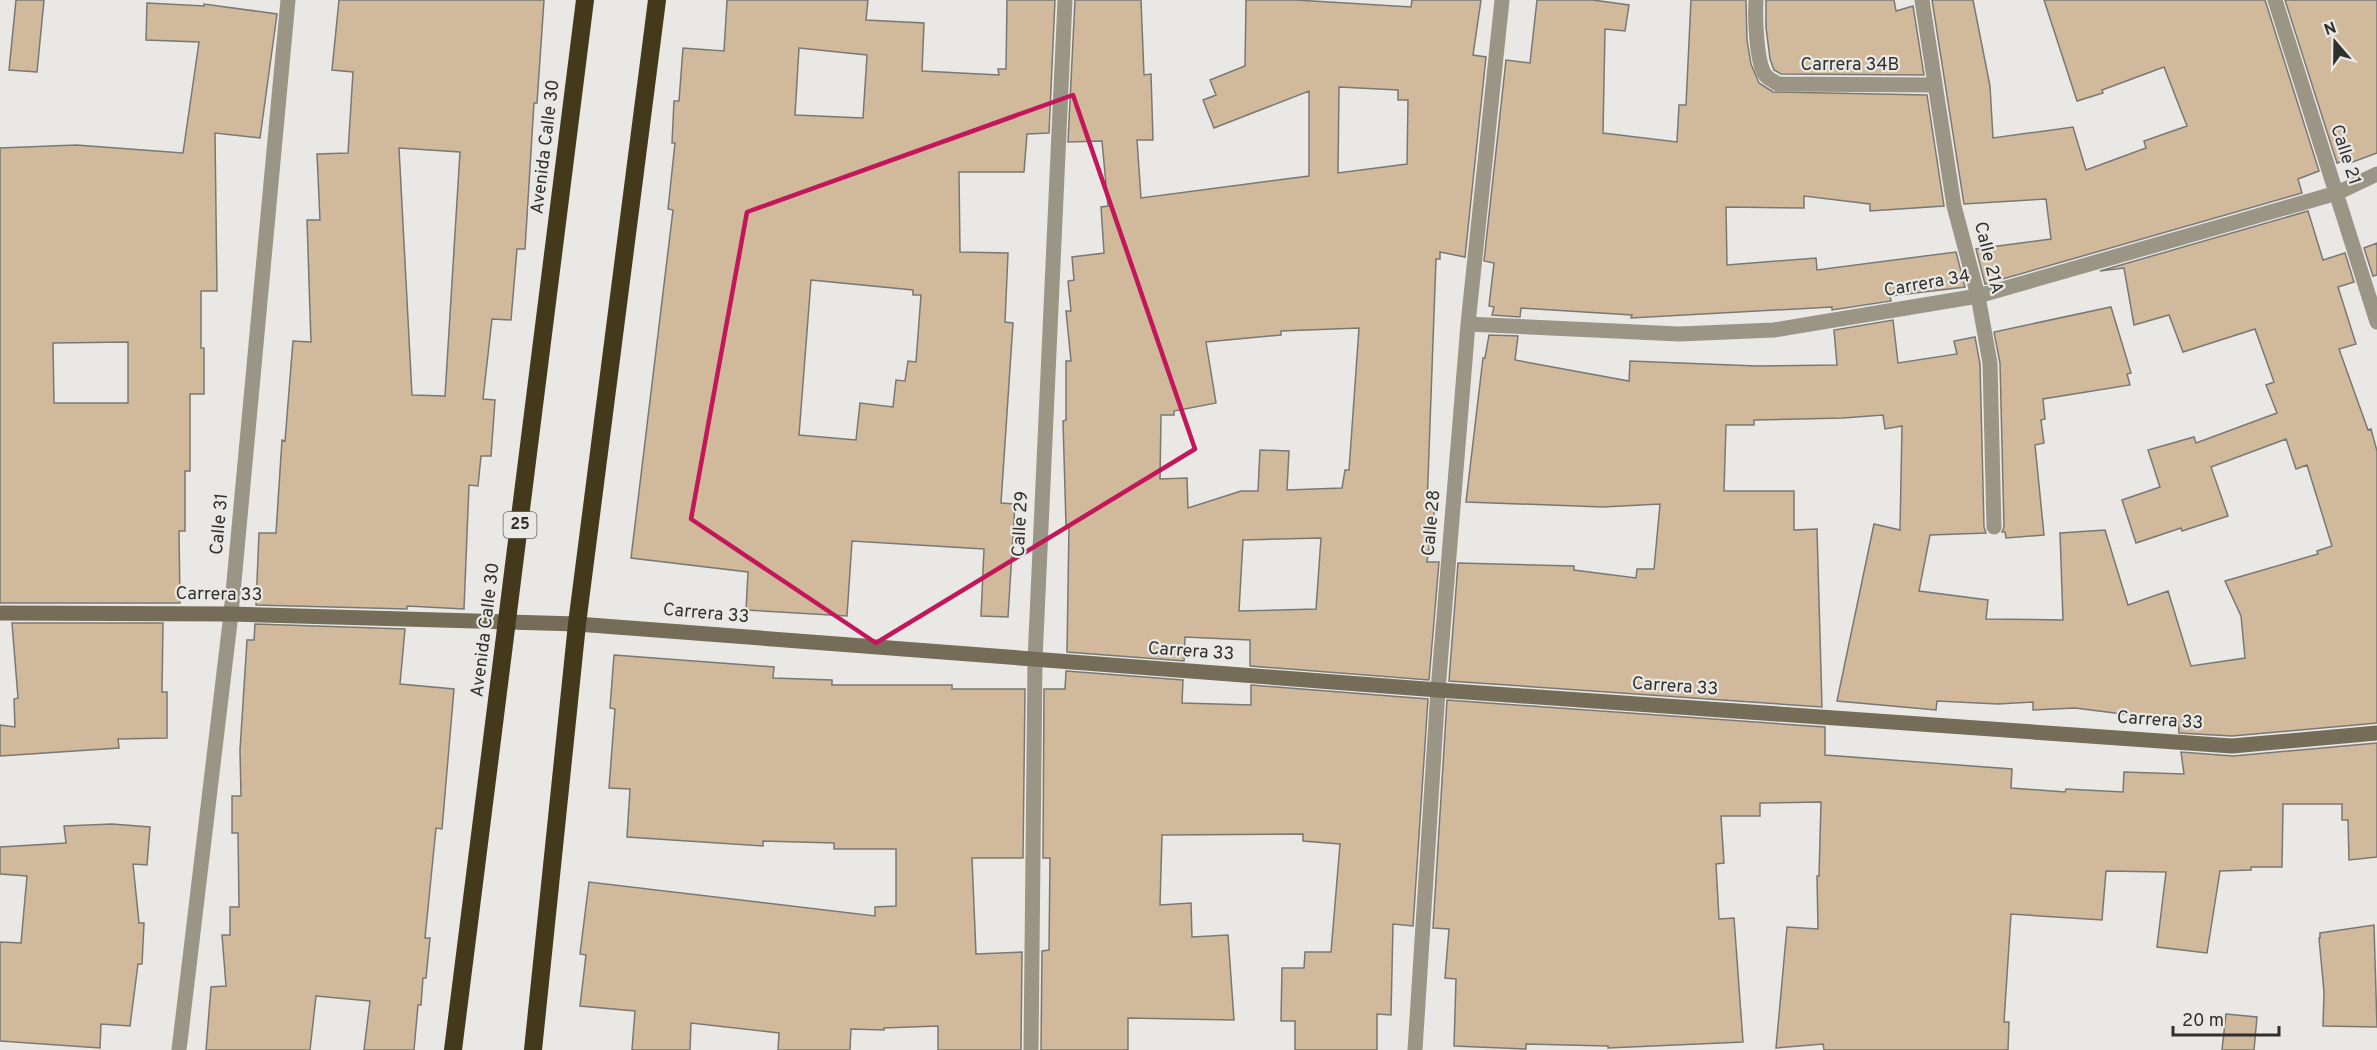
<svg xmlns="http://www.w3.org/2000/svg" width="2377" height="1050" font-family="Overpass,sans-serif">
  <rect width="100%" height="100%" fill="#e9e8e4"/>
  <path fill="#d1b99b" stroke="#7a7875" stroke-width="1.5" fill-rule="evenodd" d="M 16,0 L 44,0 L 37,72 L 9,70 Z
    M 339,0 L 544,0 L 537,103 L 534,103 L 525,249 L 517,249 L 511,320 L 492,319 L 483,399 L 495,400 L 491,456 L 481,456 L 478,486 L 469,485 L 464,609 L 407,606 L 407,609 L 256,605 L 259,533 L 276,533 L 282,440 L 285,441 L 293,341 L 311,342 L 307,220 L 320,220 L 317,154 L 348,153 L 353,72 L 332,70 ZM 399,148 L 460,152 L 445,396 L 412,395 Z
    M 727,0 L 868,0 L 866,20 L 924,23 L 922,71 L 999,75 L 998,69 L 1006,69 L 1007,0 L 1055,0 L 1049,133 L 1027,134 L 1024,172 L 959,172 L 960,252 L 1008,253 L 1005,322 L 1013,323 L 1001,503 L 1015,504 L 1008,617 L 981,616 L 984,549 L 852,541 L 847,616 L 746,610 L 748,572 L 631,558 L 673,210 L 668,209 L 675,143 L 672,143 L 674,101 L 679,101 L 683,48 L 724,51 ZM 799,48 L 867,55 L 863,118 L 795,115 ZM 811,280 L 913,290 L 913,295 L 921,295 L 916,362 L 908,361 L 905,381 L 896,380 L 893,407 L 860,403 L 856,440 L 799,435 Z
    M 1075,0 L 1141,0 L 1144,75 L 1151,74 L 1153,140 L 1137,140 L 1141,198 L 1309,176 L 1309,91 L 1214,128 L 1203,100 L 1216,95 L 1210,80 L 1245,66 L 1246,0 L 1296,0 L 1411,7 L 1412,0 L 1481,0 L 1473,55 L 1486,57 L 1465,257 L 1440,252 L 1440,259 L 1436,259 L 1427,506 L 1435,506 L 1427,562 L 1439,562 L 1429,680 L 1250,666 L 1250,640 L 1185,637 L 1184,661 L 1067,652 L 1069,525 L 1066,525 L 1063,421 L 1066,420 L 1066,361 L 1071,361 L 1066,311 L 1071,311 L 1068,281 L 1074,280 L 1072,257 L 1104,253 L 1101,207 L 1108,206 L 1102,141 L 1068,142 ZM 1339,87 L 1398,90 L 1398,100 L 1408,100 L 1407,164 L 1338,173 ZM 1359,328 L 1349,470 L 1345,470 L 1342,488 L 1287,490 L 1289,451 L 1260,450 L 1258,491 L 1241,491 L 1188,508 L 1187,478 L 1160,479 L 1161,415 L 1174,415 L 1174,411 L 1216,403 L 1206,342 L 1281,335 L 1281,331 ZM 1321,538 L 1316,609 L 1239,611 L 1243,540 Z
    M 1537,0 L 1593,0 L 1629,5 L 1625,31 L 1605,29 L 1603,133 L 1677,142 L 1679,105 L 1686,105 L 1691,0 L 1746,0 L 1747,40 L 1751,64 L 1759,83 L 1773,92 L 1927,95 L 1944,206 L 1870,211 L 1870,204 L 1804,196 L 1804,208 L 1726,207 L 1727,265 L 1816,258 L 1817,270 L 1956,252 L 1965,287 L 1890,296 L 1891,301 L 1832,310 L 1832,307 L 1631,318 L 1632,315 L 1521,308 L 1520,317 L 1492,315 L 1494,307 L 1489,306 L 1494,263 L 1484,261 L 1506,60 L 1530,63 Z
    M 1766,0 L 1894,0 L 1896,11 L 1913,6 L 1924,75 L 1781,74 L 1774,70 L 1770,59 L 1766,27 Z
    M 1932,0 L 1973,0 L 1990,86 L 1993,138 L 2073,127 L 2086,170 L 2146,148 L 2144,141 L 2187,126 L 2164,67 L 2102,90 L 2103,93 L 2077,101 L 2044,0 L 2265,0 L 2319,171 L 2298,179 L 2302,193 L 1985,284 L 1976,249 L 2051,239 L 2046,199 L 1964,204 Z
    M 2285,0 L 2377,0 L 2377,153 L 2350,163 L 2349,159 L 2337,163 Z
    M 147,3 L 204,6 L 204,4 L 277,14 L 260,138 L 215,133 L 217,291 L 201,291 L 201,348 L 204,348 L 204,394 L 190,394 L 190,471 L 185,471 L 185,531 L 179,531 L 180,603 L 0,603 L 0,148 L 76,145 L 183,153 L 199,42 L 146,40 ZM 128,342 L 128,403 L 54,403 L 53,343 Z
    M 2308,211 L 2323,260 L 2345,253 L 2354,282 L 2338,287 L 2356,344 L 2339,349 L 2368,430 L 2371,429 L 2377,451 L 2377,723 L 2232,736 L 2179,733 L 2178,721 L 2075,708 L 2033,710 L 2033,702 L 1998,704 L 1937,701 L 1936,710 L 1837,701 L 1874,524 L 1900,530 L 1902,426 L 1885,429 L 1883,415 L 1843,418 L 1754,420 L 1754,425 L 1726,425 L 1724,491 L 1794,491 L 1794,530 L 1817,529 L 1822,707 L 1449,681 L 1458,563 L 1574,566 L 1574,570 L 1636,578 L 1637,569 L 1654,569 L 1660,504 L 1603,507 L 1466,502 L 1483,358 L 1485,358 L 1489,335 L 1518,336 L 1515,360 L 1629,381 L 1630,361 L 1757,366 L 1837,365 L 1834,330 L 1893,320 L 1898,363 L 1957,354 L 1954,341 L 1975,337 L 1980,364 L 1984,527 L 1986,533 L 1930,535 L 1919,591 L 1988,600 L 1986,619 L 2063,620 L 2060,533 L 2105,530 L 2128,605 L 2168,591 L 2191,666 L 2245,658 L 2241,616 L 2225,581 L 2318,554 L 2317,551 L 2332,546 L 2307,465 L 2296,469 L 2286,439 L 2211,467 L 2228,516 L 2182,531 L 2181,528 L 2136,543 L 2122,500 L 2160,487 L 2148,450 L 2194,437 L 2196,443 L 2277,413 L 2266,385 L 2274,382 L 2255,329 L 2183,352 L 2169,315 L 2134,325 L 2124,268 L 2100,271 Z
    M 2377,243 L 2377,275 L 2373,276 L 2364,248 Z
    M 2111,307 L 2131,373 L 2127,374 L 2130,385 L 2043,399 L 2045,419 L 2041,420 L 2044,443 L 2035,445 L 2044,535 L 2006,538 L 2005,532 L 2002,532 L 2004,527 L 2000,363 L 1994,332 Z
    M 12,623 L 163,623 L 162,692 L 167,692 L 167,738 L 118,739 L 119,748 L 0,756 L 0,725 L 15,727 L 14,699 L 18,698 Z
    M 255,624 L 405,629 L 400,684 L 454,689 L 442,829 L 436,828 L 425,938 L 430,938 L 426,978 L 423,978 L 421,1005 L 418,1005 L 414,1050 L 364,1050 L 370,1001 L 316,996 L 310,1050 L 206,1050 L 211,987 L 226,986 L 222,935 L 230,935 L 230,907 L 239,907 L 238,833 L 232,833 L 232,796 L 241,796 L 240,750 L 247,640 L 254,640 Z
    M 614,655 L 774,667 L 773,678 L 832,680 L 832,685 L 952,685 L 952,689 L 1025,689 L 1023,858 L 972,858 L 976,954 L 1022,952 L 1021,1050 L 938,1050 L 938,1026 L 884,1028 L 884,1030 L 851,1029 L 850,1050 L 778,1050 L 779,1033 L 691,1023 L 690,1050 L 632,1050 L 635,1011 L 580,1006 L 586,955 L 580,954 L 589,882 L 875,916 L 875,907 L 896,906 L 896,849 L 834,849 L 834,843 L 763,841 L 763,846 L 627,837 L 630,789 L 609,788 L 615,709 L 610,708 Z
    M 1066,671 L 1183,680 L 1182,703 L 1251,705 L 1251,685 L 1428,699 L 1413,926 L 1393,924 L 1391,1015 L 1377,1014 L 1377,1050 L 1295,1050 L 1295,1021 L 1281,1021 L 1282,968 L 1304,968 L 1305,952 L 1331,952 L 1340,844 L 1303,841 L 1303,834 L 1162,835 L 1160,905 L 1191,903 L 1192,937 L 1228,935 L 1234,1020 L 1128,1018 L 1128,1050 L 1041,1050 L 1042,951 L 1049,950 L 1050,858 L 1043,858 L 1044,689 L 1065,689 Z
    M 1447,700 L 1825,727 L 1825,755 L 2012,769 L 2011,788 L 2065,792 L 2066,789 L 2123,792 L 2124,772 L 2184,774 L 2181,752 L 2233,756 L 2377,743 L 2377,857 L 2349,860 L 2348,820 L 2342,820 L 2342,804 L 2283,804 L 2282,867 L 2251,867 L 2251,870 L 2220,871 L 2207,953 L 2157,947 L 2166,872 L 2106,871 L 2102,920 L 2011,914 L 2004,1022 L 2009,1022 L 2008,1050 L 1824,1050 L 1823,1044 L 1776,1048 L 1787,927 L 1818,929 L 1817,876 L 1819,876 L 1821,802 L 1760,803 L 1760,816 L 1721,816 L 1724,863 L 1716,864 L 1719,919 L 1734,918 L 1743,1042 L 1608,1048 L 1608,1046 L 1526,1044 L 1526,1049 L 1454,1046 L 1456,979 L 1445,978 L 1449,929 L 1433,928 Z
    M 112,824 L 150,827 L 147,865 L 133,864 L 139,923 L 144,923 L 142,964 L 138,964 L 130,1026 L 101,1024 L 100,1048 L 0,1041 L 0,942 L 21,943 L 27,876 L 0,874 L 0,847 L 66,843 L 64,826 Z
    M 2374,925 L 2377,1027 L 2323,1026 L 2324,992 L 2319,938 L 2320,938 L 2320,933 Z
    M 2226,1014 L 2257,1017 L 2254,1050 L 2222,1050 Z"/>
  <g fill="none" stroke-linecap="round" stroke-linejoin="round">
    <path stroke="#9b9586" stroke-width="15" d="M 1756,0 C 1755,16 1756,64 1766,76 C 1769,79 1775,82 1778,84 L 1935,85
      M 1922,0 L 1954,206 L 1978,296 L 1990,363 L 1994,527"/>
    <path stroke="#9b9586" stroke-width="15" d="M 2275,0 L 2377,322
      M 1468,324 L 1679,334 L 1774,330 L 1978,296 L 2337,193 L 2377,174
      M 179,1050 L 231,614 L 288,0
      M 1031,1050 L 1035,660 L 1065,0
      M 1415,1050 L 1438,690 L 1468,324 L 1502,0"/>
    <path stroke="#766d58" stroke-width="15" d="M 0,613 L 231,614 L 577,624 L 1438,690 L 2232,746 L 2377,733"/>
    <path stroke="#45391b" stroke-width="18" d="M 453,1050 L 585,0
      M 533,1050 L 577,624 L 657,0"/>
  </g>
  <path fill="none" stroke="#c2185b" stroke-width="4.5" stroke-linejoin="round" d="M 1073,95 L 1195,449 L 876,643 L 691,519 L 747,212 Z"/>
  <g text-anchor="middle" dominant-baseline="central" stroke-width="4.5" stroke-linejoin="round" paint-order="stroke">
    <rect fill="#e9e8e4" stroke="#686765" stroke-width="1.5" x="503.5" y="512" width="33" height="26" rx="4.5"/>
    <g font-size="16" font-weight="bold" fill="#30302e">
      <text x="520" y="525">25</text>
    </g>
    <g font-size="18" fill="#30302e" stroke="#e9e8e4">
      <text x="1850" y="65">Carrera 34B</text>
      <text transform="translate(546 147) rotate(-83)">Avenida Calle 30</text>
      <text transform="translate(2345 155) rotate(72)">Calle 21</text>
      <text transform="translate(1988 258) rotate(76)">Calle 21A</text>
      <text transform="translate(1927 284) rotate(-10)">Carrera 34</text>
      <text transform="translate(1432 523) rotate(-85)">Calle 28</text>
      <text transform="translate(220 524) rotate(-85)">Calle 31</text>
      <text transform="translate(1021 524) rotate(-87)">Calle 29</text>
      <text transform="translate(219 595) rotate(1)">Carrera 33</text>
      <text transform="translate(706 614) rotate(5)">Carrera 33</text>
      <text transform="translate(486 630) rotate(-83)">Avenida Calle 30</text>
      <text transform="translate(1191 652) rotate(4)">Carrera 33</text>
      <text transform="translate(1675 687) rotate(4)">Carrera 33</text>
      <text transform="translate(2160 721) rotate(4)">Carrera 33</text>
    </g>
  </g>
  <g transform="translate(2335 42) rotate(340)" stroke="#e9e8e4" stroke-width="4.5" paint-order="stroke">
  <path d="M0-4.5L10 22L0 15L-10 22Z" fill="#30302e"/>
  <text y="-9" font-size="16" font-weight="bold" text-anchor="middle" fill="#30302e">N</text>
  </g>
  <path d="M2173 1026v9h106v-9" fill="none" stroke="#30302e" stroke-width="3"/>
  <text x="2182" y="1026" font-size="18" fill="#30302e" stroke="#e9e8e4" stroke-width="4.5" paint-order="stroke">20 m</text>
</svg>
